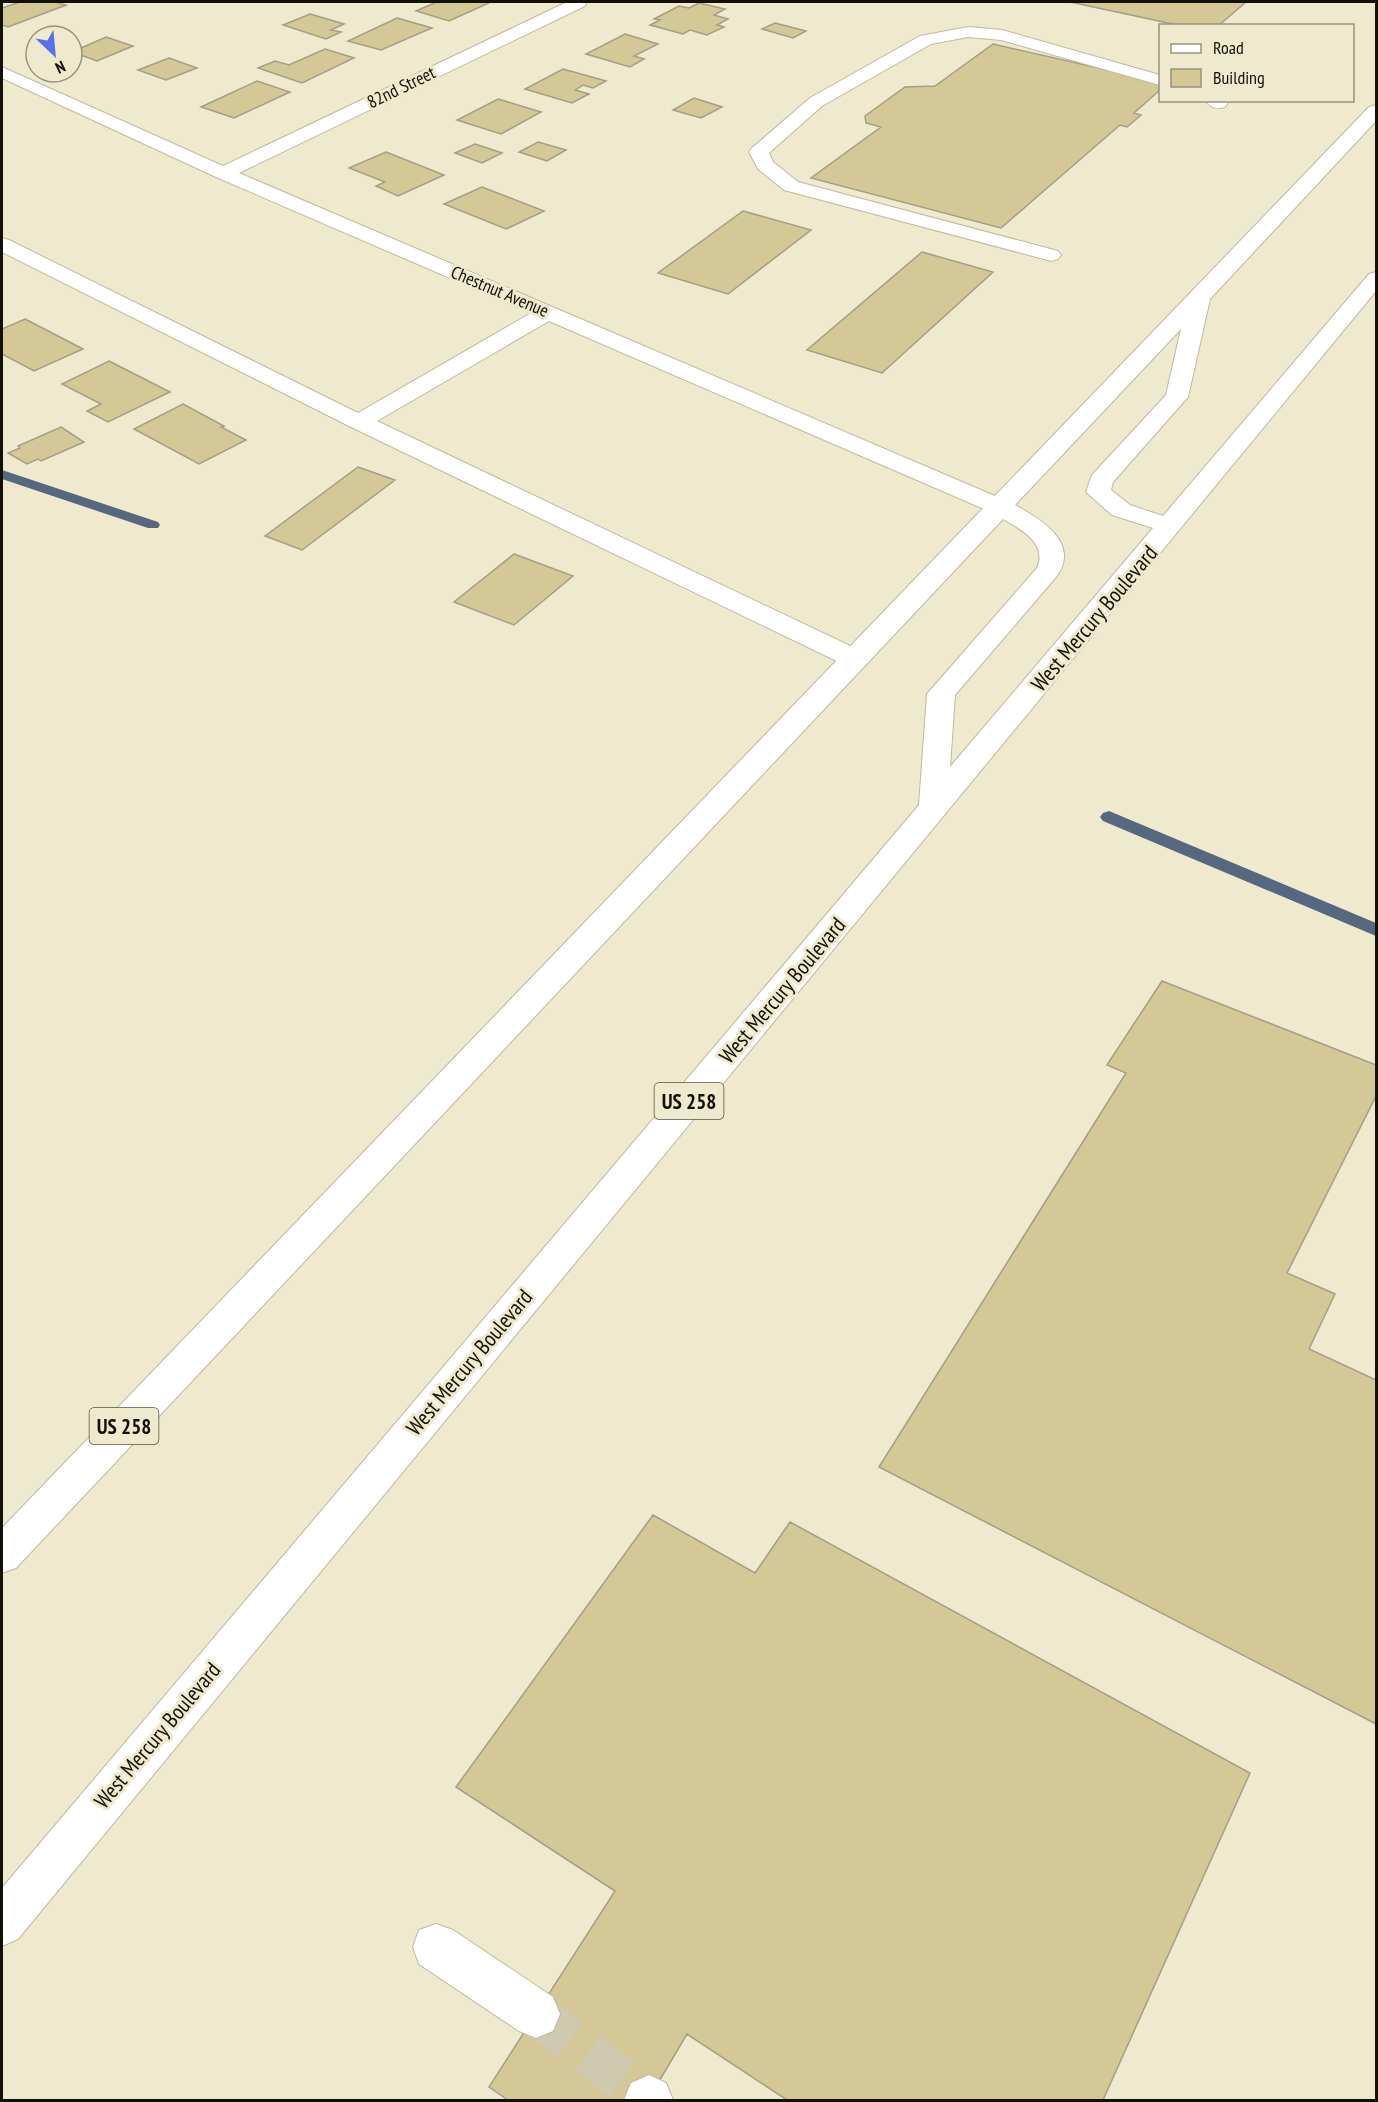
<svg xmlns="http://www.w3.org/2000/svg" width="1378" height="2102" font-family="'PT Sans Narrow',sans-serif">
  <rect width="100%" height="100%" fill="#efe9cd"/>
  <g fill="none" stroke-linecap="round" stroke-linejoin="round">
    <path fill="#566780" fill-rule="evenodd" d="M 2,470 L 158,522 L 160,525 L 158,528 L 148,528 L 2,479 Z
      M 1109,811 L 1376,923 L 1376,936 L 1103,821 L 1100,817 L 1103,813 Z"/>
  </g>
  <path fill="#d3c896" stroke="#a49e85" stroke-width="1.5" d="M 20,2 L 55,2 L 66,5 L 8,27 L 2,25 L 2,8 Z
    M 437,2 L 491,2 L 449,21 L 416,11 Z
    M 1070,2 L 1246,2 L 1218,26 L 1182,26 Z
    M 699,3 L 725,9 L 714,15 L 728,19 L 717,25 L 724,27 L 707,35 L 690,30 L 683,34 L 650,25 L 660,20 L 654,19 L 679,6 L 689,8 Z
    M 310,14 L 344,24 L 331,30 L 341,32 L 326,39 L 283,25 Z
    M 397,18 L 432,28 L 381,50 L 348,41 Z
    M 775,23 L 806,31 L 793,38 L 762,29 Z
    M 625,34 L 658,44 L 634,56 L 644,59 L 630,67 L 586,54 Z
    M 106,37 L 133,46 L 97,61 L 72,52 Z
    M 993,44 L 1160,82 L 1160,90 L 1134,113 L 1141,115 L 1127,127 L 1120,125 L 1001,228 L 811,178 L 881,127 L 866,123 L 865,116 L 905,87 L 935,86 Z
    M 325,49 L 354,58 L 302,83 L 258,68 L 275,61 L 289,65 Z
    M 169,58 L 197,68 L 166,80 L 138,70 Z
    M 563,69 L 606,81 L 593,88 L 583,85 L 575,90 L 589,94 L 572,103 L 525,89 Z
    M 257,81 L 290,92 L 234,118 L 201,107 Z
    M 694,98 L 722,107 L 701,118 L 673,110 Z
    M 498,99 L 541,112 L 501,134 L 457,120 Z
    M 538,142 L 566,150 L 547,161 L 519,152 Z
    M 475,144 L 502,153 L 482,163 L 455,153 Z
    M 386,152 L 444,175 L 398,196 L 376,186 L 385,182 L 349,168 Z
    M 482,187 L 544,211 L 506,229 L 444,204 Z
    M 743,211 L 811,230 L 728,294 L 658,273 Z
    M 922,252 L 993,272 L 882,373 L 807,350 Z
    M 25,319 L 83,349 L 34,371 L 2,354 L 2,329 Z
    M 109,361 L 170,392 L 108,422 L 87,411 L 101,404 L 62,384 Z
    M 183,404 L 224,426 L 221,427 L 246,440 L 199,464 L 134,429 Z
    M 61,427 L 84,442 L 41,461 L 38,459 L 27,464 L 8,453 L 20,448 L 18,446 Z
    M 358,467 L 395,480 L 302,550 L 265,536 Z
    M 514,554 L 573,576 L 514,625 L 454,602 Z
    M 1162,981 L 1376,1065 L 1376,1096 L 1287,1273 L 1335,1294 L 1309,1349 L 1376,1380 L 1376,1724 L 879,1467 L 1126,1073 L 1107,1065 Z
    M 653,1515 L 755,1573 L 790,1522 L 1250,1773 L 1103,2100 L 787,2100 L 687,2034 L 648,2100 L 508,2100 L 489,2087 L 615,1891 L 456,1787 Z"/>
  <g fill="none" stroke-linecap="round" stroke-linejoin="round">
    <path stroke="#cec9af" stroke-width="43" stroke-dasharray="43 22" stroke-linecap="butt" d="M 536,2014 L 648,2100"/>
    <g stroke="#bfb99f" stroke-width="2">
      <path id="minor" d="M 567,2 L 587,2 L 585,6 L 239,173 L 1009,502 L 1012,507 L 1009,512 L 1000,514 L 991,512 L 549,321 L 377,421 L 865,653 L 868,659 L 865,665 L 855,667 L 845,665 L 351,427 L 2,252 L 2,238 L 9,240 L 358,413 L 531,313 L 216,177 L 2,78 L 2,67 L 223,166 Z
        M 968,27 L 1002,30 L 1160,75 L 1160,85 L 1001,40 L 968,37 L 931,44 L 822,106 L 769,153 L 773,162 L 798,182 L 1058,251 L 1061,255 L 1058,259 L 1051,261 L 1044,259 L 784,190 L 758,169 L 749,152 L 752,148 L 810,98 L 920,36 Z
        M 1205,100 L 1226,100 L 1228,103 L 1225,107 C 1217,109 1210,108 1205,100 Z
        M 436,1924 L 453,1930 L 553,1997 L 560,2014 L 553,2031 L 536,2038 L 519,2031 L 419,1964 L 413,1947 L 419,1930 Z
        M 649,2075 L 666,2083 L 673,2100 L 624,2100 L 631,2083 Z"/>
    </g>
    <g stroke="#bfb99f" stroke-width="2">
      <path id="highway" d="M 1376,105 L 1376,121 L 1210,299 L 1188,397 L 1113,482 L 1111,490 L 1130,505 L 1163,516 L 1369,274 L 1376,272 L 1376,291 L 18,1939 L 2,1946 L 2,1888 L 919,805 L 927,694 L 1037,568 C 1048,544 1021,529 1003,519 L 16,1568 L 2,1573 L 2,1528 L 1369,107 ZM 1181,329 L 1166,395 L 1092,475 L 1086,492 L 1112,515 L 1153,528 L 950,767 L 955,695 L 1057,576 C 1080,543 1042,520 1015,505 Z"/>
    </g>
    <use href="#minor" fill="#fff" fill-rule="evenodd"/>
    <use href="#highway" fill="#fff" fill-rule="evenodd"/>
  </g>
  <g text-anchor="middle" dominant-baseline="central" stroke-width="6" stroke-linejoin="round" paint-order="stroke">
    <g font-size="18" fill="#131107" stroke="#efe9cd">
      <text transform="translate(401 87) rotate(-26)">82nd Street</text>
      <text transform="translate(500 291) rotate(23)">Chestnut Avenue</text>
    </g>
    <g fill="#efe9cd" stroke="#555242" stroke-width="1.5">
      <rect x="654.5" y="1083" width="69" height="36" rx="4.5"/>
      <rect x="89.5" y="1408" width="69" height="36" rx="4.5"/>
    </g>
    <g font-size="21" font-weight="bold" fill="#131107">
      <text x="689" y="1101">US 258</text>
      <text x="124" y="1426">US 258</text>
    </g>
    <g font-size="22" fill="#131107" stroke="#efe9cd">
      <text transform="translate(1094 618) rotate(-50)">West Mercury Boulevard</text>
      <text transform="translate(782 990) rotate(-50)">West Mercury Boulevard</text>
      <text transform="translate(469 1362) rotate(-50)">West Mercury Boulevard</text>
      <text transform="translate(157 1735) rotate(-50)">West Mercury Boulevard</text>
    </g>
  </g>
  <rect width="1378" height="2102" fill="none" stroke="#131107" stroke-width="6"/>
  <rect x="1159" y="24" width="195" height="78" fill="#efe9cd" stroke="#97937e" stroke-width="1.5"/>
  <rect x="1171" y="44" width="30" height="9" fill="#ffffff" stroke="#97937e" stroke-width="1.5"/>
  <text x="1213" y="54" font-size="18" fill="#131107">Road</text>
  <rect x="1171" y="69" width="30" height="18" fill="#d3c896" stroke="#97937e" stroke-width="1.5"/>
  <text x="1213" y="84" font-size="18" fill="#131107">Building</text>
  <g transform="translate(54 54) rotate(154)"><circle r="28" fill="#efe9cd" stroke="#97937e" stroke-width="1.5"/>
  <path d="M0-4.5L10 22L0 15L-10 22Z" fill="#5871e7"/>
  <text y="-9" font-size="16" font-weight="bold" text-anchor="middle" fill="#131107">N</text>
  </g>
</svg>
